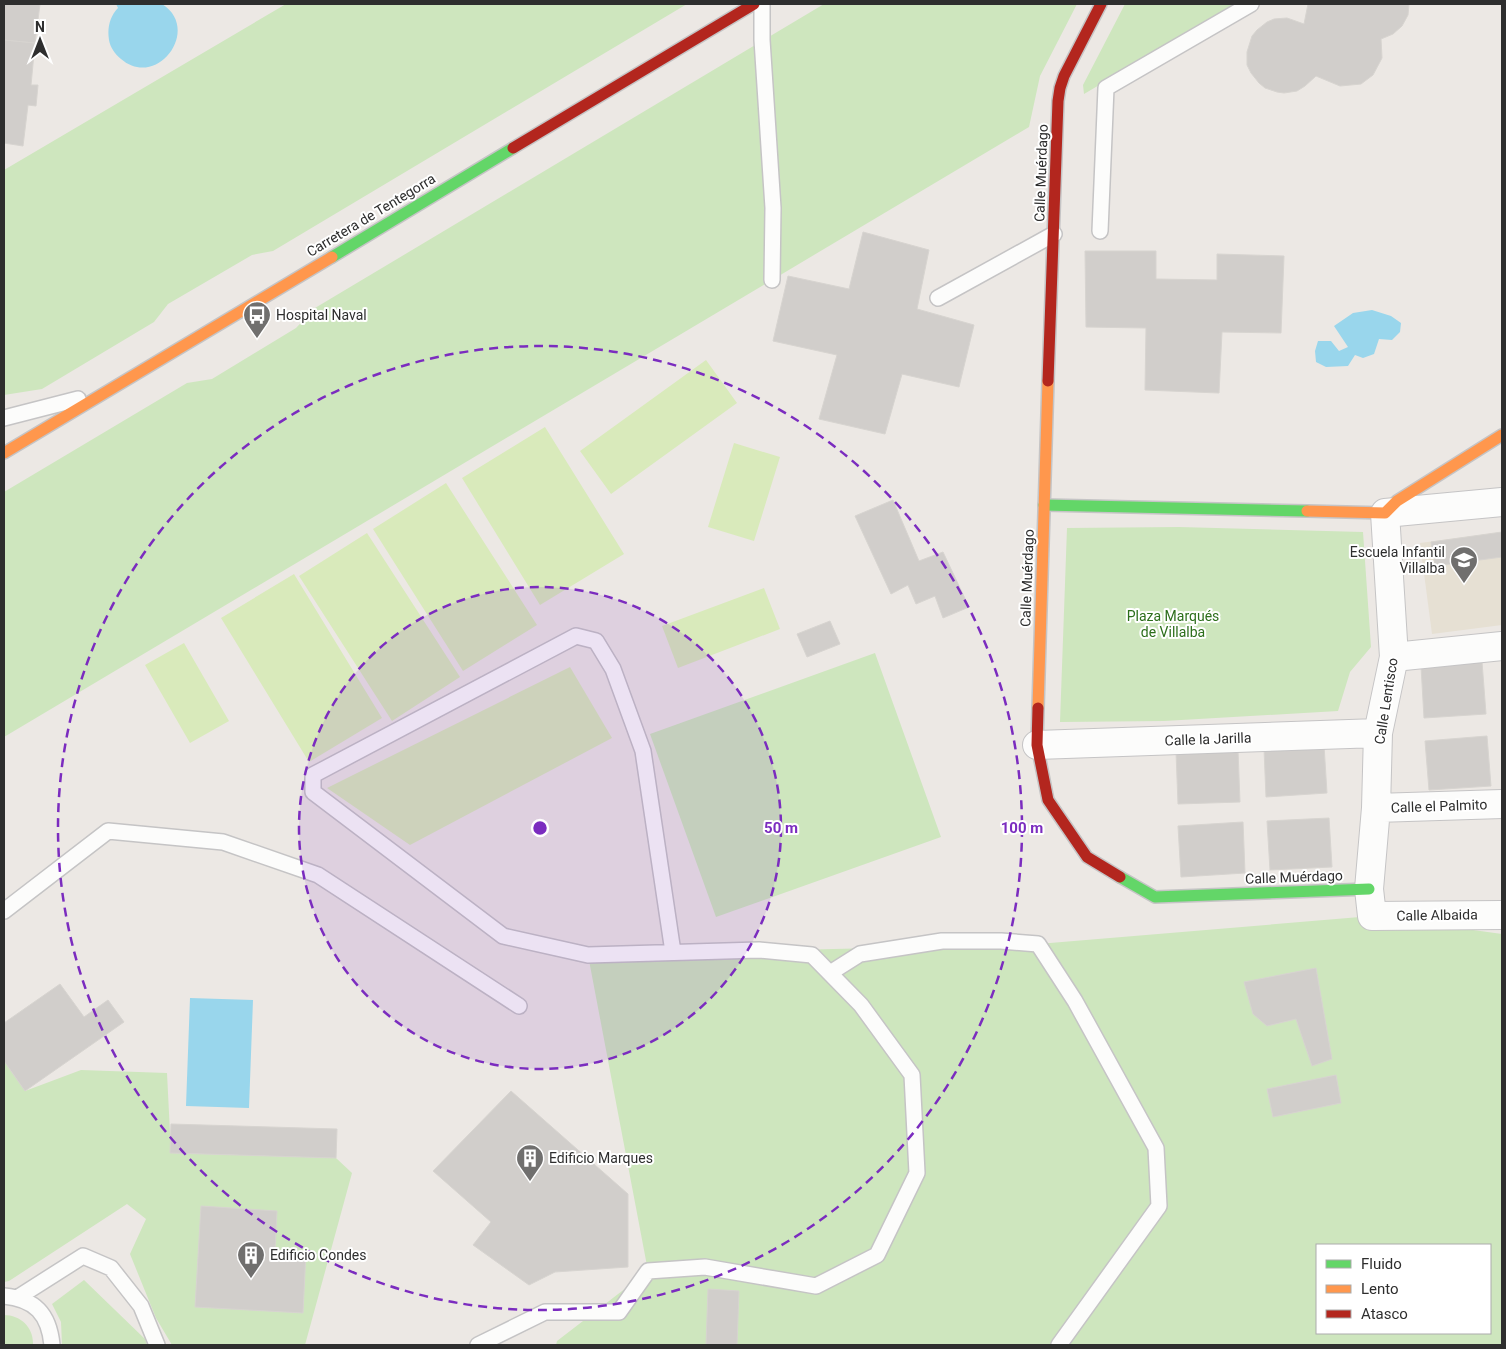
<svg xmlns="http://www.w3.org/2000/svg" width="1506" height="1349" font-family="Roboto,sans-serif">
  <rect width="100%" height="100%" fill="#ece8e4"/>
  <path fill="#e6e0d3" d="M 1502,532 L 1502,625 L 1432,634 L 1420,543 Z"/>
  <path fill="#cee6be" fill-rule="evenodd" d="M 286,4 L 687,4 L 273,251 L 252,255 L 168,304 L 154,322 L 42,389 L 4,395 L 4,170 Z
    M 824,4 L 1077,4 L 1040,76 L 1029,127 L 4,737 L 4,492 L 187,383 L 212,379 L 296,328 L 315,308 Z
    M 1125,4 L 1237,4 L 1084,94 L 1083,85 Z
    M 1179,527 L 1363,532 L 1371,647 L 1350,672 L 1338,711 L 1164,721 L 1060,722 L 1067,528 Z
    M 875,653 L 941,837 L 716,917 L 650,734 Z
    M 1372,916 L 1502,934 L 1502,1345 L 556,1345 L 557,1341 L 648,1271 L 588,955 L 1038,944 ZM 1317,1245 L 1490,1245 L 1490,1333 L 1317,1333 Z
    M 4,1061 L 25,1091 L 81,1070 L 167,1073 L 171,1153 L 336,1158 L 352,1173 L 305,1345 L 172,1345 L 156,1318 L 130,1254 L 146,1219 L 127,1204 L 9,1281 L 4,1282 Z
    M 84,1280 L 145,1339 L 147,1345 L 62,1345 L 61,1322 L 52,1304 Z
    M 4,1315 C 21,1315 34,1328 33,1345 L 4,1345 Z"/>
  <path fill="#d9eabb" d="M 706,360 L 737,403 L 611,494 L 580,451 Z
    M 545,427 L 624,554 L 540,605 L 462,478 Z
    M 734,443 L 780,457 L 754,541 L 708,527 Z
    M 446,483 L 537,625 L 463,671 L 373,529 Z
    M 367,533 L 460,677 L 392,721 L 299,576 Z
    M 294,574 L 382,718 L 309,762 L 221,618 Z
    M 764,588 L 780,629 L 678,668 L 662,626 Z
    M 184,643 L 229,721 L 190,743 L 145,665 Z
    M 570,667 L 612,738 L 410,845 L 327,788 Z"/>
  <path fill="#99d6ec" d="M 116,4 L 162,4 C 202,29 157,90 121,59 C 115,54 110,47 109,40 C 107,28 110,16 118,8 Z
    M 1372,310 L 1391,316 L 1401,323 L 1400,332 L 1392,340 L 1379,339 L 1374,354 L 1363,358 L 1355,355 L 1348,366 L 1326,367 L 1316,362 L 1315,351 L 1318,341 L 1331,341 L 1339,351 L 1348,347 L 1334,326 L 1353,313 Z
    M 190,998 L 253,1000 L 249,1108 L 186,1106 Z"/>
  <path fill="#d1cecb" stroke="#d7d4d0" d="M 4,4 L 40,4 L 35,43 L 4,40 Z
    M 1308,4 L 1409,4 L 1408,15 L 1402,26 L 1393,34 L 1381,39 L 1382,58 L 1373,75 L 1361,84 L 1340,86 L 1316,76 L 1305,86 L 1297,91 L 1284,93 L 1277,92 L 1265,88 L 1259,83 L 1251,73 L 1247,65 L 1247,52 L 1252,36 L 1257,30 L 1267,22 L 1274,19 L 1287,18 L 1304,24 Z
    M 4,40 L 35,43 L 31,85 L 38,85 L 36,106 L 28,105 L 23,146 L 4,143 Z
    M 863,232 L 929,250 L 917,309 L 974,325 L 959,387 L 902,374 L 885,434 L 819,419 L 837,355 L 773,341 L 788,276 L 849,289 Z
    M 1085,251 L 1156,251 L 1156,279 L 1217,280 L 1217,254 L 1284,256 L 1281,333 L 1222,332 L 1219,393 L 1145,390 L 1146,328 L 1086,327 Z
    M 893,500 L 919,561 L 943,552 L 969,607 L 943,618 L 935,596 L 916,604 L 908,585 L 891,594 L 855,516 Z
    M 1502,532 L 1502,557 L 1435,566 L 1431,542 Z
    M 830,621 L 840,644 L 807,657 L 797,634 Z
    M 1482,662 L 1486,714 L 1424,718 L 1421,666 Z
    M 1487,736 L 1491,786 L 1429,790 L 1425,741 Z
    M 1324,745 L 1327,793 L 1266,797 L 1264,749 Z
    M 1238,750 L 1240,802 L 1178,804 L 1176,752 Z
    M 1329,818 L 1332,867 L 1270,870 L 1267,821 Z
    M 1243,822 L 1245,873 L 1181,877 L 1178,826 Z
    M 1316,968 L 1332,1059 L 1312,1066 L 1296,1019 L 1267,1026 L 1253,1014 L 1244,982 Z
    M 60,984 L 84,1017 L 108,1000 L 124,1022 L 25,1091 L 4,1061 L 4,1023 Z
    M 1336,1075 L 1341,1103 L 1273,1117 L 1267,1089 Z
    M 511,1091 L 628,1194 L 628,1267 L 555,1272 L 529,1285 L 473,1245 L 491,1222 L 433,1171 Z
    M 171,1124 L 337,1129 L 336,1158 L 170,1153 Z
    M 201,1206 L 277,1211 L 275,1250 L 306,1252 L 303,1313 L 195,1307 Z
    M 708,1289 L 739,1291 L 737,1345 L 706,1345 Z"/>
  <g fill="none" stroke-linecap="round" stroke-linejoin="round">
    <g stroke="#c5c4c5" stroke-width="18">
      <path id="lane" d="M 762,4 L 762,40 L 773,208 L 772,280
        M 1100,231 L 1106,88 L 1251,4
        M 938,298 L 1054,234
        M 4,418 L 78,399
        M 4,911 L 108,831 L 223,842 L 318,875 L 519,1006
        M 830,973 L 860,954 L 942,941 L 1001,941 L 1038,944 L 1075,1001 L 1156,1148 L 1159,1206 L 1059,1345
        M 4,1296 C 35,1299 49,1314 52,1345
        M 17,1298 L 83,1256 L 111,1268 L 141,1306 L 157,1345
        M 478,1345 L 545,1312 L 619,1312 L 648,1271 L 705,1267 L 816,1286 L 877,1255 L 917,1173 L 912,1075 L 861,1005 L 812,955 L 759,950 L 588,955 L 503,936 L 313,792 L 313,775 L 576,636 L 596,641 L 613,669 L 643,751 L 673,952"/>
    </g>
    <g stroke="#c5c4c5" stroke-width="30">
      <path id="street" d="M 1502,502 L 1385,513 L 1394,657 L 1378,733 L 1376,808 L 1369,889 L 1372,916 L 1502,915
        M 1394,657 L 1502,646
        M 1037,745 L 1378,733
        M 1376,808 L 1502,804"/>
    </g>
    <g stroke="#c5c4c5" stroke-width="14">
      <path id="fast" d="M 332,257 L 513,148
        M 1044,505 L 1307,511
        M 1120,877 L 1155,897 L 1369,889"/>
    </g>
    <g stroke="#c5c4c5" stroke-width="14">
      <path id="slow" d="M 4,453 L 332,257
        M 1307,511 L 1385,513 L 1397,501 L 1502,435
        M 1038,708 L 1048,381"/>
    </g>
    <g stroke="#c5c4c5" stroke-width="14">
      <path id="jam" d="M 513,148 L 754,4
        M 1048,381 L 1058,101 L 1060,88 L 1064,76 L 1101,4
        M 1038,708 L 1037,745 L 1048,800 L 1087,857 L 1120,877"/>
    </g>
    <use href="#lane" stroke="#fcfcfb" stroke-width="15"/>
    <use href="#street" stroke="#fcfcfb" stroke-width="28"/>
    <use href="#fast" stroke="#63d668" stroke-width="11"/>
    <use href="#slow" stroke="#ff974d" stroke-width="11"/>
    <use href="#jam" stroke="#b3261e" stroke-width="11"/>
  </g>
  <circle cx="540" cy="828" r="241" fill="#7b2cbf" fill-opacity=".12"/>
  <g fill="none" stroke="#7b2cbf" stroke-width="2.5" stroke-dasharray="9 6">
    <circle cx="540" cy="828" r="241"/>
    <circle cx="540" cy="828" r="482"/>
  </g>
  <defs>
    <g id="bus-pin" transform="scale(1.4375)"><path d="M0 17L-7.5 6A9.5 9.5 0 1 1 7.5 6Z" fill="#706f6e" stroke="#fff"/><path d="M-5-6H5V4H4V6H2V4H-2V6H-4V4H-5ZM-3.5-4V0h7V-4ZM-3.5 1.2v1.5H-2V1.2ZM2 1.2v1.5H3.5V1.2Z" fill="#fff"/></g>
    <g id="school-pin" transform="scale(1.4375)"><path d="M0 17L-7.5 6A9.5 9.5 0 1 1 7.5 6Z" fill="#706f6e" stroke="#fff"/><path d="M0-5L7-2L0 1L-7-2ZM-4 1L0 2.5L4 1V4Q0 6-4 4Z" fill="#fff"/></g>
    <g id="building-pin" transform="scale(1.4375)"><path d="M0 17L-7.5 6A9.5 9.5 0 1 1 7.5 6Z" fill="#706f6e" stroke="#fff"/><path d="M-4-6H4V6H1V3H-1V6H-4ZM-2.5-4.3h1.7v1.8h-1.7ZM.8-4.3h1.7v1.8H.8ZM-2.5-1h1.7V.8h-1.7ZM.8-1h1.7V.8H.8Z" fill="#fff"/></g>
  </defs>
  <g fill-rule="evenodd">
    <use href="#bus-pin" x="257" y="315"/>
    <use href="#school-pin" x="1464" y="560"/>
    <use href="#building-pin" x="530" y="1158"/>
    <use href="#building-pin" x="251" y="1255"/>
  </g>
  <g text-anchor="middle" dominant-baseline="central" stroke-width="4" stroke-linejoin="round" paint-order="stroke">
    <g font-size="14" fill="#2e2e2e" stroke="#fff">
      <text transform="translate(1041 173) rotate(-88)">Calle Muérdago</text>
      <text transform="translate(371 215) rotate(-31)">Carretera de Tentegorra</text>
      <text transform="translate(1027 578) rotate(-88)">Calle Muérdago</text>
      <text transform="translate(1386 701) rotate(-81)">Calle Lentisco</text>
      <text transform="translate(1208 739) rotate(-2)">Calle la Jarilla</text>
      <text transform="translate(1439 806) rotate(-2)">Calle el Palmito</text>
      <text transform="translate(1294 877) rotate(-2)">Calle Muérdago</text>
      <text transform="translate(1437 915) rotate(-1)">Calle Albaida</text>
    </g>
    <g font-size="14" fill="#2e2e2e" stroke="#fff" text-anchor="start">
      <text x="276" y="315">Hospital Naval</text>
      <text x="1445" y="552" text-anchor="end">Escuela Infantil<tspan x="1445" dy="16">Villalba</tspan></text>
      <text x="549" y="1158">Edificio Marques</text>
      <text x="270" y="1255">Edificio Condes</text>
    </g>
    <g font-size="14" fill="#2c6e1b" stroke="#fff">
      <text x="1173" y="616">Plaza Marqués<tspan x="1173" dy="16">de Villalba</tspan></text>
    </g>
  </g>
  <circle cx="540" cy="828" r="8" fill="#7b2cbf" stroke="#fff" stroke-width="2.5"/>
  <g font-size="15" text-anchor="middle" font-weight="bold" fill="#7b2cbf" stroke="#fff" stroke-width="4" stroke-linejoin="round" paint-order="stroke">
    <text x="781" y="833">50 m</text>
    <text x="1022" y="833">100 m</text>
  </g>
  <rect width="1506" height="1349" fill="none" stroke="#2e2e2e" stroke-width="10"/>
  <rect x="1316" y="1244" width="175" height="90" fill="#ffffff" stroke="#ababab"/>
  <rect x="1326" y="1260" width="25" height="8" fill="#63d668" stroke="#ababab"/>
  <text x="1361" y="1269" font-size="15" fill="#2e2e2e">Fluido</text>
  <rect x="1326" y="1285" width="25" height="8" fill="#ff974d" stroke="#ababab"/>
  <text x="1361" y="1294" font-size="15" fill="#2e2e2e">Lento</text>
  <rect x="1326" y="1310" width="25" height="8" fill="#b3261e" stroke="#ababab"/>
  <text x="1361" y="1319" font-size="15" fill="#2e2e2e">Atasco</text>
  <g transform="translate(40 40)" stroke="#ffffff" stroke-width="4" paint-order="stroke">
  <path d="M0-4L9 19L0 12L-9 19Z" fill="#2e2e2e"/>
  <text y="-8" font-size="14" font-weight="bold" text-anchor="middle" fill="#2e2e2e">N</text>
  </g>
</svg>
